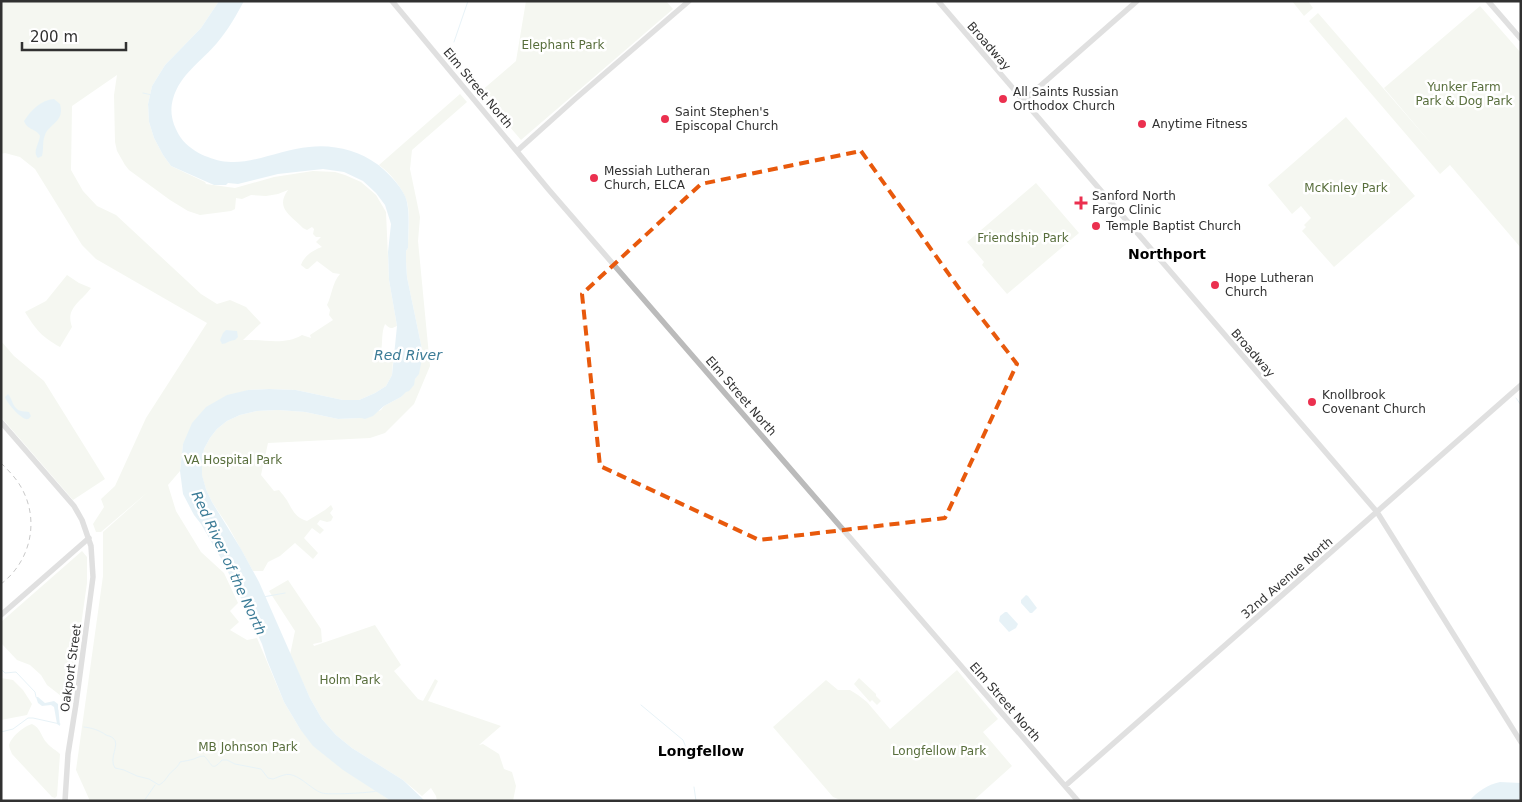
<svg xmlns="http://www.w3.org/2000/svg" width="1522" height="802" font-family="'DejaVu Sans',sans-serif">
  <rect width="100%" height="100%" fill="#fff"/>
  <path fill="#e8eedf" fill-rule="evenodd" d="M 1,1 L 219,1 L 201,28 L 165,65 L 152,86 L 148,104 L 149,122 L 154,138 L 163,155 L 171,166 L 205,182 L 206,184 L 235,188 L 274,177 L 313,171 L 335,172 L 345,175 L 361,182 L 376,195 L 386,212 L 389,280 L 397,326 C 391,329 390,329 385,324 C 381,333 383,342 381,351 L 389,353 L 393,360 L 392,375 L 386,386 L 375,393 L 359,400 L 343,400 L 296,390 L 269,389 L 248,390 L 183,444 L 180,471 L 168,485 L 176,511 L 201,552 L 224,573 L 238,603 L 230,611 L 239,622 L 230,630 L 247,640 L 257,638 L 284,702 L 300,729 L 372,788 L 391,801 L 90,801 L 76,770 L 103,576 L 103,532 L 149,491 L 101,532 L 96,532 L 93,524 L 104,507 L 101,499 L 115,486 L 146,418 L 207,323 L 96,259 L 82,245 L 35,169 L 20,157 L 5,153 L 1,154 ZM 117,75 L 114,95 L 115,142 L 117,151 L 125,165 L 129,170 L 170,200 L 188,211 L 200,215 L 231,211 L 235,209 L 236,198 L 242,199 L 251,195 L 266,196 L 278,194 L 288,190 C 275,208 290,215 303,228 L 307,230 L 312,227 L 314,229 L 313,234 L 316,237 L 321,237 L 316,242 L 322,247 C 313,250 304,256 301,265 L 306,269 L 308,269 L 317,261 L 333,273 L 340,274 C 332,283 332,295 327,305 L 330,310 L 329,315 L 333,320 L 310,335 L 311,338 L 302,335 C 284,346 263,339 243,340 L 261,323 L 246,307 L 230,300 L 217,304 L 201,294 L 116,215 L 97,206 L 83,191 L 71,170 L 72,106 Z
    M 526,1 L 666,1 L 673,9 L 521,140 L 480,92 L 516,61 Z
    M 1292,1 L 1308,1 L 1313,8 L 1304,16 Z
    M 1480,6 L 1521,53 L 1521,248 L 1450,165 L 1440,174 L 1309,21 L 1318,13 L 1435,148 L 1384,88 Z
    M 460,94 L 467,102 L 412,150 L 410,169 L 420,217 L 418,241 L 430,366 L 414,404 L 385,433 L 370,438 L 268,443 L 261,475 L 274,491 L 279,490 C 282,494 287,499 289,504 C 294,513 297,518 307,521 L 325,510 L 331,505 L 333,509 L 330,513 L 333,517 L 331,521 L 327,522 L 320,520 L 317,524 L 324,530 L 320,534 L 312,528 L 304,538 L 318,553 L 313,559 L 295,543 L 280,556 L 268,562 L 263,571 L 253,571 L 228,526 L 212,502 L 206,489 L 202,476 L 202,461 L 204,449 L 210,438 L 217,429 L 227,421 L 240,415 L 257,411 L 278,410 L 305,412 L 338,419 L 361,418 L 381,410 L 384,406 L 401,397 L 415,379 L 423,354 L 407,277 L 406,261 L 406,251 L 408,248 C 408,236 411,210 406,199 C 401,186 390,173 379,165 Z
    M 1346,117 L 1415,196 L 1334,267 L 1302,231 L 1306,227 L 1304,225 L 1311,218 L 1301,206 L 1292,214 L 1268,185 Z
    M 1036,183 L 1079,233 L 1007,294 L 982,265 L 984,262 L 967,242 Z
    M 67,275 L 79,283 L 91,288 C 81,302 65,308 72,327 L 60,347 C 42,337 36,330 25,312 L 46,301 Z
    M 1,341 L 14,356 L 44,381 L 105,479 L 73,500 L 1,417 Z
    M 82,551 L 87,557 L 87,583 L 70,703 L 47,685 L 41,675 L 30,665 L 17,660 L 1,643 L 1,622 Z
    M 288,580 L 321,629 L 322,642 L 313,644 L 314,646 L 375,625 L 401,665 L 394,671 L 418,699 L 423,701 L 435,679 L 438,681 L 428,701 L 501,726 L 479,745 L 483,744 L 499,754 L 504,769 L 512,772 L 516,786 L 513,801 L 437,801 L 436,796 L 431,788 L 422,796 L 403,780 L 352,748 L 336,735 L 322,719 L 310,698 L 290,655 L 295,631 L 269,591 Z
    M 957,670 L 998,719 L 983,732 L 1012,766 L 973,801 L 843,801 L 833,797 L 773,727 L 826,680 L 838,690 L 850,690 L 858,695 L 867,702 L 890,729 Z
    M 1,678 L 13,680 L 23,690 L 32,704 L 27,715 L 1,720 Z
    M 859,678 L 876,694 L 876,696 L 881,701 L 877,705 L 872,700 L 870,702 L 854,684 Z
    M 32,724 C 41,728 41,737 47,743 C 51,748 56,750 60,754 L 57,796 L 55,798 L 52,797 L 12,754 C 11,751 9,748 9,745 C 11,737 24,726 32,724 Z"/>
  <path fill="#cbe3ee" d="M 219,1 L 244,1 C 236,16 228,30 217,43 C 202,61 180,74 173,99 C 169,113 173,126 181,138 C 187,146 196,152 205,156 C 213,159 222,162 231,162 C 255,163 284,149 309,147 C 332,144 358,150 377,164 C 388,172 405,190 407,202 C 410,217 408,233 408,248 L 406,251 L 406,261 L 407,277 L 423,354 L 419,374 L 415,379 L 414,385 L 409,391 L 406,392 L 401,397 L 384,406 L 373,416 L 365,419 L 361,418 L 338,419 L 305,412 L 278,410 L 257,411 L 240,415 L 227,421 L 217,429 L 210,438 L 204,449 L 202,461 L 202,475 L 206,489 L 212,502 L 241,549 L 259,582 L 310,698 L 322,719 L 336,735 L 352,748 L 403,780 L 425,801 L 391,801 L 343,770 L 313,746 L 300,729 L 284,702 L 267,660 L 262,644 L 238,592 L 223,562 L 201,524 L 194,515 L 183,494 L 180,471 L 183,444 L 192,423 L 206,407 L 227,395 L 248,390 L 269,389 L 296,390 L 343,400 L 359,400 L 375,393 L 386,386 L 392,375 L 397,326 L 389,280 L 388,252 L 391,224 L 385,205 L 376,193 L 363,181 L 344,172 L 323,169 L 278,174 L 238,184 L 228,183 L 226,185 L 214,185 L 171,166 L 163,155 L 154,138 L 149,122 L 148,104 L 152,86 L 165,65 L 201,28 Z
    M 54,99 L 60,104 C 65,122 50,123 45,135 C 42,142 44,149 42,156 L 38,158 C 32,152 39,144 40,136 C 36,128 28,131 24,121 C 31,110 41,100 54,99 Z
    M 226,330 L 237,331 L 238,337 L 235,340 C 230,340 226,344 222,344 L 220,340 L 223,333 Z
    M 8,394 C 12,398 12,405 17,409 C 20,412 25,411 29,412 L 31,416 C 30,417 29,419 28,419 C 22,421 6,402 5,397 Z
    M 1026,595 L 1028,596 L 1037,608 L 1032,613 L 1030,613 L 1021,603 L 1021,600 Z
    M 1005,612 L 1007,612 L 1018,624 L 1016,628 L 1009,632 L 999,621 L 1000,616 Z
    M 36,697 L 38,697 L 45,703 L 54,701 L 58,704 L 60,726 L 57,724 L 54,707 L 51,705 L 42,706 L 38,703 Z
    M 1500,782 L 1521,783 L 1521,801 L 1469,801 C 1478,791 1487,785 1500,782 Z"/>
  <g fill="none" stroke-linecap="round" stroke-linejoin="round">
    <path stroke="#cbe3ee" stroke-width="1" d="M 454,42 L 468,1
      M 143,93 L 152,95
      M 1516,398 L 1521,405
      M 263,597 L 285,593
      M 1,659 L 1,666
      M 1,669 L 5,673 L 16,672 L 35,692 L 36,697
      M 641,705 L 683,740 L 687,750 L 689,761
      M 84,727 C 92,728 99,730 106,735 C 108,736 111,736 113,738 C 121,744 108,758 115,768 L 124,770 L 137,776 L 149,779 L 159,785 C 164,782 165,780 168,776 C 172,770 177,769 180,762 C 184,761 186,761 190,760 C 196,759 198,756 204,756 C 212,763 211,773 222,760 L 227,760 L 235,764 L 261,769 L 268,778 L 273,779 C 276,778 280,776 284,775 C 297,771 310,789 322,793 C 328,795 370,793 377,791
      M 1,732 L 13,729 L 28,718 L 33,718 L 60,724
      M 694,787 L 696,801 L 698,801
      M 144,801 L 155,785"/>
    <path stroke="#bbb" stroke-width="5.5" d="M 392,1 L 549,190 L 1078,801
      M 938,1 L 1377,512 L 1521,742
      M 1488,1 L 1521,39
      M 1023,101 L 1137,1
      M 517,151 L 575,99 L 689,1
      M 1,422 L 74,506 L 82,520 L 91,546 L 93,577 L 76,704 L 68,754 L 65,801
      M 1,615 L 89,538
      M 1065,786 L 1521,385"/>
    <path stroke="#868686" stroke-width="1" stroke-dasharray="5 4" stroke-linecap="butt" d="M 1,463 C 8,470 16,478 21,487 C 40,520 31,561 1,584"/>
  </g>
  <path d="M0 0H1522V802H0ZM 861,151 L 963,294 L 1017,364 L 945,518 L 759,540 L 600,466 L 582,294 L 701,184 Z" fill="#fff" fill-opacity=".55" fill-rule="evenodd"/>
  <path fill="none" stroke="#e8590c" stroke-width="4" stroke-dasharray="10 6" stroke-linejoin="round" d="M 861,151 L 963,294 L 1017,364 L 945,518 L 759,540 L 600,466 L 582,294 L 701,184 Z"/>
  <g fill="#eb304f" stroke="#fff" stroke-width="2">
    <circle cx="1003" cy="99" r="5"/>
    <circle cx="665" cy="119" r="5"/>
    <circle cx="1142" cy="124" r="5"/>
    <circle cx="594" cy="178" r="5"/>
    <path d="M1078.5 195.5h5v5h5v5h-5v5h-5v-5h-5v-5h5z"/>
    <circle cx="1096" cy="226" r="5"/>
    <circle cx="1215" cy="285" r="5"/>
    <circle cx="1312" cy="402" r="5"/>
  </g>
  <g text-anchor="middle" dominant-baseline="central" stroke-width="5" stroke-linejoin="round" paint-order="stroke">
    <g font-size="12" fill="#586e3c" stroke="#fff">
      <text x="563" y="45">Elephant Park</text>
      <text x="1464" y="87">Yunker Farm<tspan x="1464" dy="14">Park &amp; Dog Park</tspan></text>
      <text x="1346" y="188">McKinley Park</text>
      <text x="1023" y="238">Friendship Park</text>
      <text x="233" y="460">VA Hospital Park</text>
      <text x="350" y="680">Holm Park</text>
      <text x="248" y="747">MB Johnson Park</text>
      <text x="939" y="751">Longfellow Park</text>
    </g>
    <g font-size="12" fill="#313131" stroke="#fff">
      <text transform="translate(989 46) rotate(49)">Broadway</text>
      <text transform="translate(478 88) rotate(50)">Elm Street North</text>
      <text transform="translate(1253 353) rotate(49)">Broadway</text>
      <text transform="translate(741 396) rotate(49)">Elm Street North</text>
      <text transform="translate(1287 578) rotate(-41)">32nd Avenue North</text>
      <text transform="translate(71 668) rotate(-82)">Oakport Street</text>
      <text transform="translate(1005 702) rotate(49)">Elm Street North</text>
    </g>
    <g font-size="12" fill="#313131" stroke="#fff" text-anchor="start">
      <text x="1013" y="92">All Saints Russian<tspan x="1013" dy="14">Orthodox Church</tspan></text>
      <text x="675" y="112">Saint Stephen's<tspan x="675" dy="14">Episcopal Church</tspan></text>
      <text x="1152" y="124">Anytime Fitness</text>
      <text x="604" y="171">Messiah Lutheran<tspan x="604" dy="14">Church, ELCA</tspan></text>
      <text x="1092" y="196">Sanford North<tspan x="1092" dy="14">Fargo Clinic</tspan></text>
      <text x="1106" y="226">Temple Baptist Church</text>
      <text x="1225" y="278">Hope Lutheran<tspan x="1225" dy="14">Church</tspan></text>
      <text x="1322" y="395">Knollbrook<tspan x="1322" dy="14">Covenant Church</tspan></text>
    </g>
    <g font-size="14" font-weight="bold" fill="#000" stroke="#fff">
      <text x="1167" y="254">Northport</text>
      <text x="701" y="751">Longfellow</text>
    </g>
    <g font-size="14" font-style="italic" fill="#3b7b96" stroke="#fff">
      <text x="408" y="355">Red River</text>
      <text transform="translate(229 563) rotate(65)">Red River of the North</text>
    </g>
  </g>
  <rect width="1522" height="802" fill="none" stroke="#313131" stroke-width="5"/>
  <path d="M22 42v8h104v-8" fill="none" stroke="#313131" stroke-width="2.5"/>
  <text x="30" y="42" font-size="15" fill="#313131" stroke="#ffffff" stroke-width="4" paint-order="stroke">200 m</text>
</svg>
